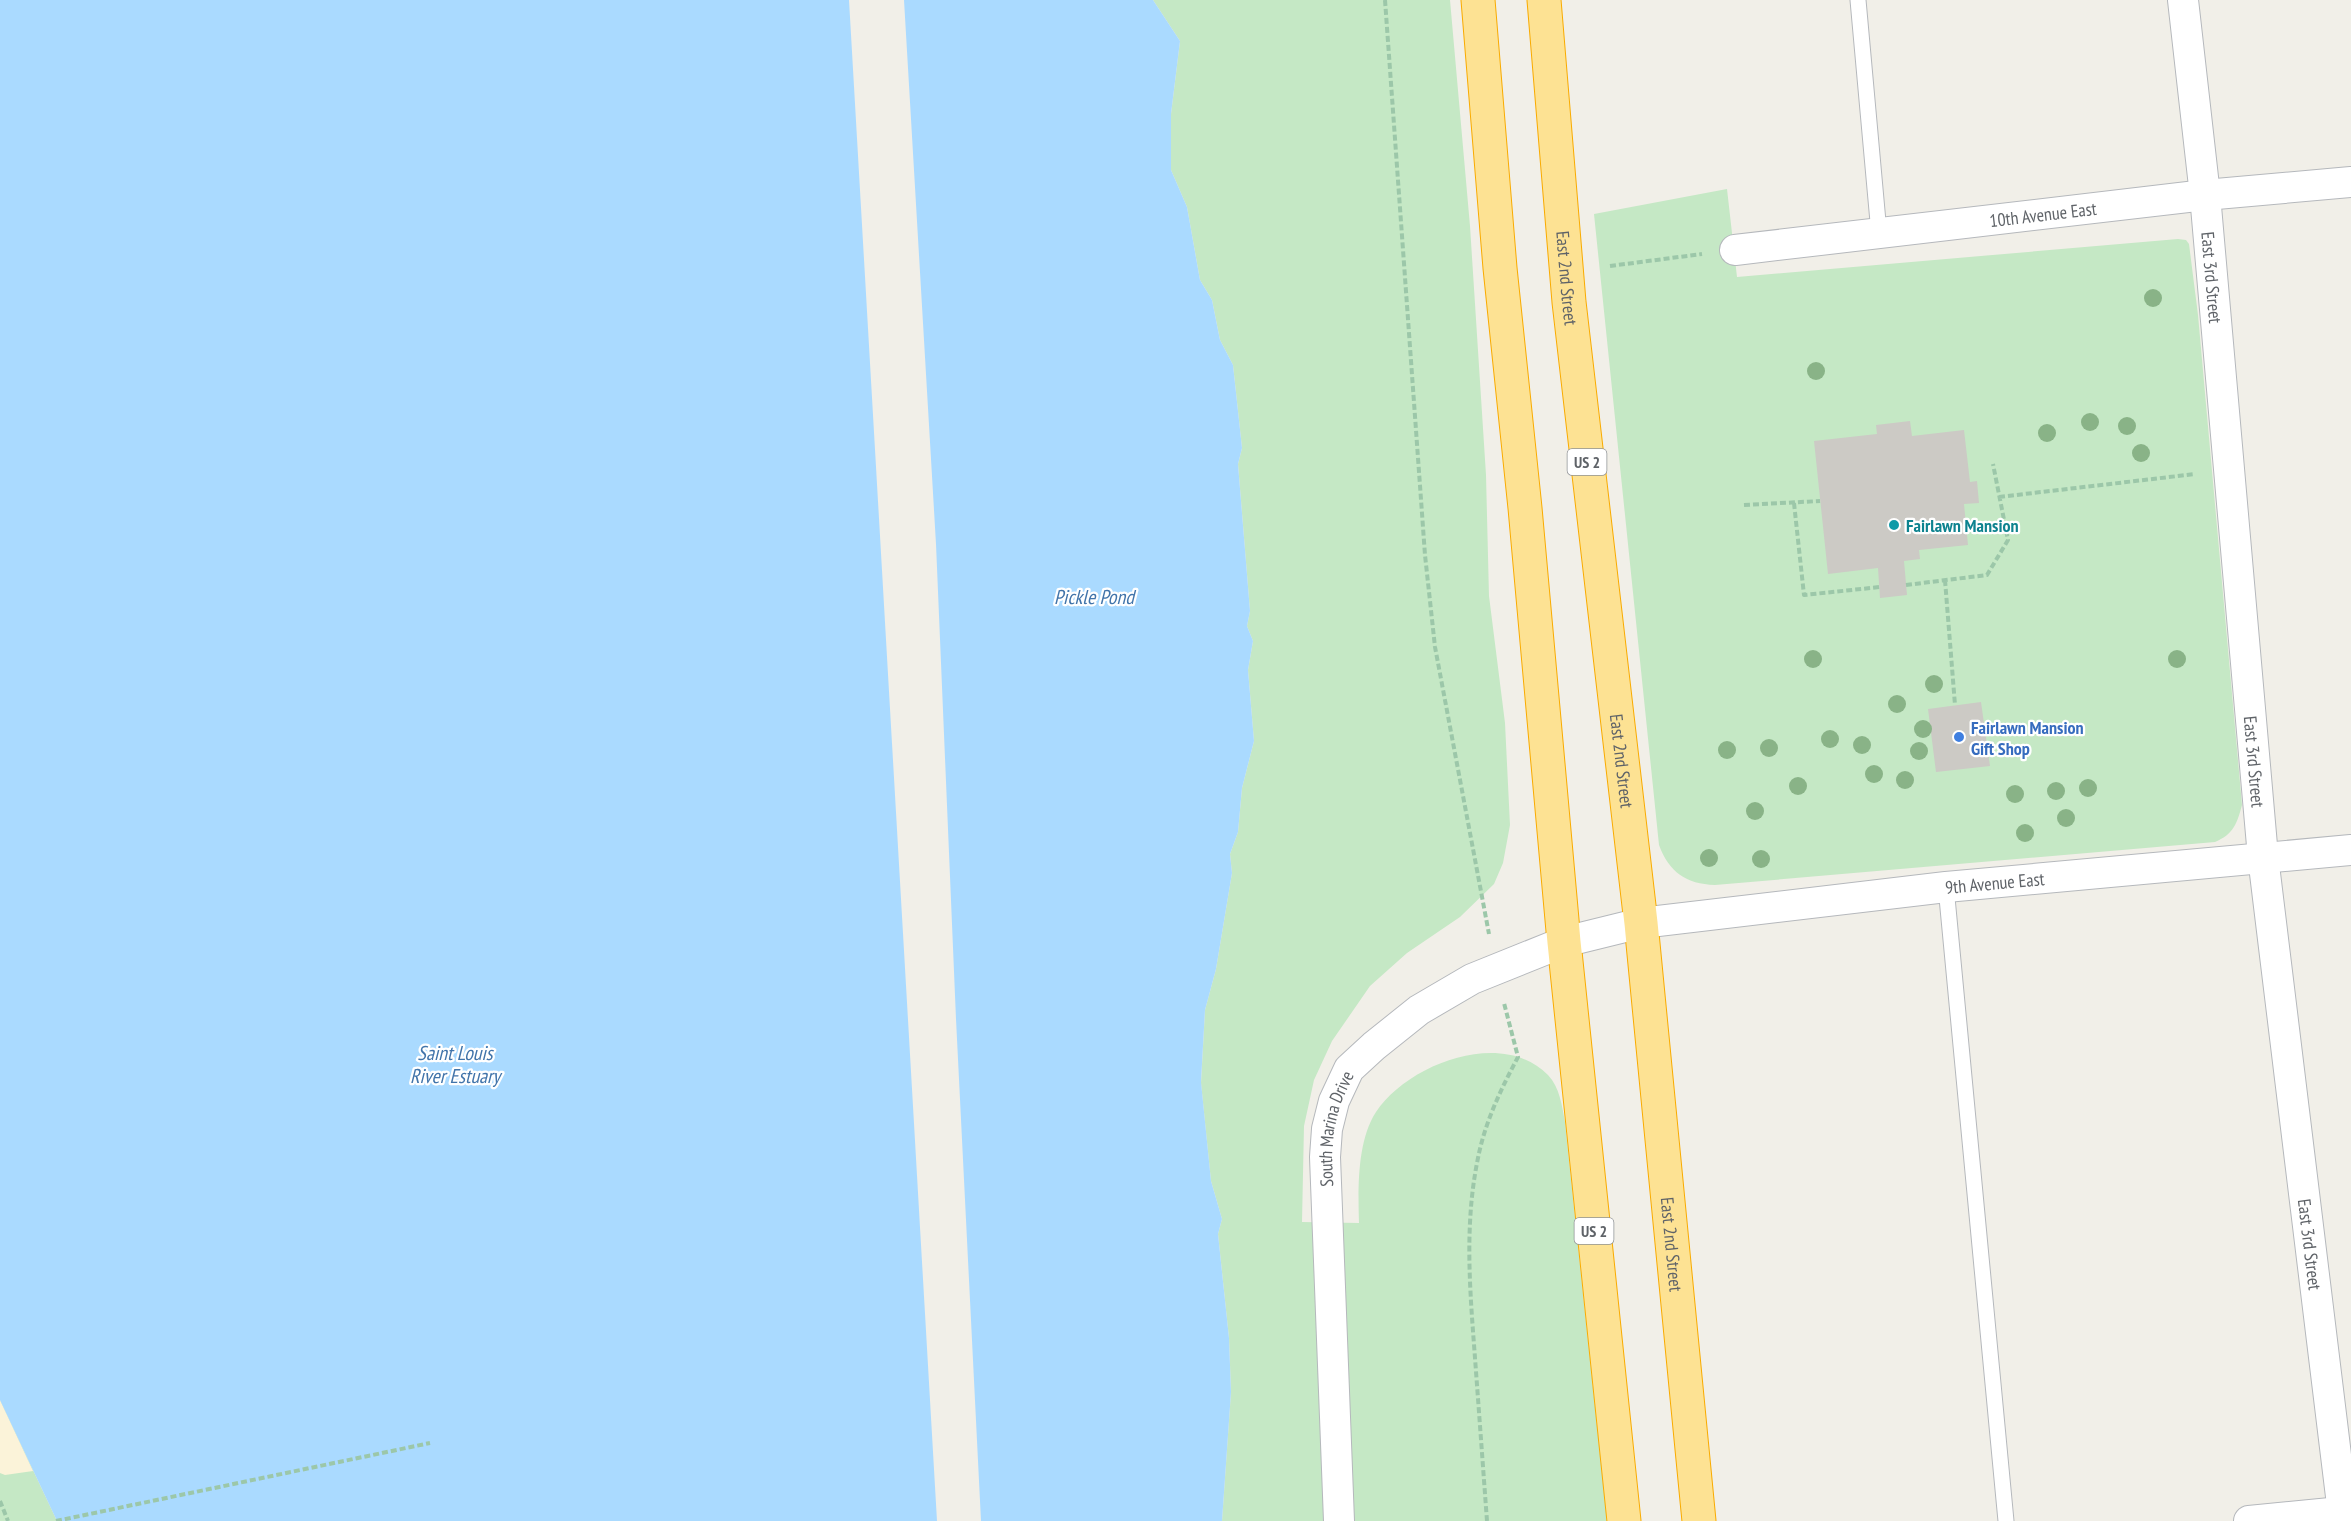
<svg xmlns="http://www.w3.org/2000/svg" width="2351" height="1521" font-family="'PT Sans Narrow',sans-serif">
  <rect width="100%" height="100%" fill="#f1efe8"/>
  <path fill="#c5e8c5" d="M 1153,0 L 1450,0 L 1470,226 L 1486,475 L 1489,596 L 1505,723 L 1510,825 L 1503,863 L 1494,884 L 1460,917 L 1407,953 L 1370,986 L 1332,1041 L 1314,1080 L 1304,1126 L 1302,1222 L 1359,1223 C 1358,1189 1357,1141 1376,1112 C 1408,1064 1502,1028 1548,1075 C 1560,1088 1562,1106 1565,1122 L 1607,1521 L 1222,1521 L 1231,1392 L 1229,1338 L 1218,1234 L 1222,1219 L 1211,1181 L 1201,1083 L 1205,1010 L 1216,969 L 1232,873 L 1230,854 L 1238,832 L 1242,788 L 1254,741 L 1248,670 L 1253,641 L 1247,626 L 1250,611 L 1238,464 L 1242,448 L 1233,365 L 1220,340 L 1212,300 L 1200,280 L 1187,207 L 1171,170 L 1171,114 L 1180,41 Z
    M 1727,189 L 1737,277 L 2178,239 L 2186,240 L 2189,244 L 2198,315 L 2242,805 C 2237,823 2234,834 2215,842 L 1715,885 C 1686,884 1669,872 1659,845 L 1594,214 Z
    M 0,1400 L 57,1521 L 0,1521 Z"/>
  <path fill="#fbf3d9" d="M 0,1400 L 33,1471 L 5,1475 L 0,1473 Z"/>
  <path fill="#aadaff" d="M 0,0 L 849,0 L 937,1521 L 57,1521 L 0,1400 Z
    M 904,0 L 1153,0 L 1180,41 L 1171,114 L 1171,170 L 1187,207 L 1200,280 L 1212,300 L 1220,340 L 1233,365 L 1242,448 L 1238,464 L 1250,611 L 1247,626 L 1253,641 L 1248,670 L 1254,741 L 1242,788 L 1238,832 L 1230,854 L 1232,873 L 1216,969 L 1205,1010 L 1201,1082 L 1211,1181 L 1222,1219 L 1218,1234 L 1229,1338 L 1231,1392 L 1222,1521 L 981,1521 L 956,1019 L 936,544 Z"/>
  <path fill="#cccac5" d="M 1910,421 L 1912,436 L 1964,430 L 1970,482 L 1977,481 L 1979,503 L 1964,504 L 1968,545 L 1919,550 L 1920,559 L 1904,561 L 1907,595 L 1880,598 L 1878,568 L 1828,574 L 1814,441 L 1877,434 L 1876,425 Z
    M 1981,702 L 1990,766 L 1936,772 L 1928,709 Z"/>
  <g fill="none" stroke-linecap="round" stroke-linejoin="round">
    <g stroke="#b5b8bc" stroke-width="17">
      <path id="lane" d="M 1858,0 L 1879,233
        M 1946,887 L 2006,1521"/>
    </g>
    <g stroke="#b5b8bc" stroke-width="32">
      <g id="street">
        <path id="s1" d="M 2183,0 L 2205,195 L 2263,857 L 2344,1521"/>
        <path id="s2" d="M 1735,250 L 2205,195 L 2351,182"/>
        <path id="s3" d="M 1339,1521 L 1325,1157 L 1327,1129 L 1334,1101 L 1349,1069 L 1374,1046 L 1419,1010 L 1472,979 L 1564,942 L 1641,923 L 1946,887 L 2351,850"/>
        <path d="M 2249,1521 L 2351,1511"/>
      </g>
    </g>
    <g stroke="#f9ab00" stroke-width="35">
      <g id="highway">
        <path d="M 1478,0 L 1500,268 L 1525,508 L 1564,942 L 1624,1521"/>
        <path id="s4" d="M 1544,0 L 1569,302 L 1641,923 L 1699,1521"/>
      </g>
    </g>
    <path stroke="#9cc7a9" stroke-width="4" stroke-dasharray="6 3" stroke-linecap="butt" d="M 1385,0 L 1425,555 L 1435,647 L 1489,934
      M 1610,266 L 1702,254
      M 1999,497 L 2195,474
      M 1794,503 L 1804,595 L 1880,587
      M 1744,505 L 1820,501
      M 1945,580 L 1955,705
      M 1906,585 L 1987,575 L 2008,540 L 1993,464
      M 0,1501 L 8,1521
      M 56,1521 L 430,1443
      M 1487,1521 C 1483,1467 1479,1412 1475,1358 C 1470,1291 1464,1225 1478,1158 C 1485,1122 1501,1089 1518,1057 L 1504,1003"/>
    <use href="#lane" stroke="#fff" stroke-width="15"/>
    <use href="#street" stroke="#fff" stroke-width="30"/>
    <use href="#highway" stroke="#fde293" stroke-width="33"/>
  </g>
  <g fill="#89b387">
    <circle cx="2153" cy="298" r="9"/>
    <circle cx="1816" cy="371" r="9"/>
    <circle cx="2090" cy="422" r="9"/>
    <circle cx="2127" cy="426" r="9"/>
    <circle cx="2047" cy="433" r="9"/>
    <circle cx="2141" cy="453" r="9"/>
    <circle cx="1813" cy="659" r="9"/>
    <circle cx="2177" cy="659" r="9"/>
    <circle cx="1934" cy="684" r="9"/>
    <circle cx="1897" cy="704" r="9"/>
    <circle cx="1923" cy="729" r="9"/>
    <circle cx="1830" cy="739" r="9"/>
    <circle cx="1862" cy="745" r="9"/>
    <circle cx="1769" cy="748" r="9"/>
    <circle cx="1727" cy="750" r="9"/>
    <circle cx="1919" cy="751" r="9"/>
    <circle cx="1874" cy="774" r="9"/>
    <circle cx="1905" cy="780" r="9"/>
    <circle cx="1798" cy="786" r="9"/>
    <circle cx="2088" cy="788" r="9"/>
    <circle cx="2056" cy="791" r="9"/>
    <circle cx="2015" cy="794" r="9"/>
    <circle cx="1755" cy="811" r="9"/>
    <circle cx="2066" cy="818" r="9"/>
    <circle cx="2025" cy="833" r="9"/>
    <circle cx="1709" cy="858" r="9"/>
    <circle cx="1761" cy="859" r="9"/>
  </g>
  <circle fill="#0f9aa8" stroke="#fff" stroke-width="2" cx="1894" cy="525" r="6"/>
  <circle fill="#3f7fe0" stroke="#fff" stroke-width="2" cx="1959" cy="737" r="6"/>
  <g text-anchor="middle" dominant-baseline="central" stroke-width="4.5" stroke-linejoin="round" paint-order="stroke">
    <g fill="#fff" stroke="#8f9295" stroke-width="1.5">
      <rect x="1567.5" y="449" width="39" height="26" rx="4.5"/>
      <rect x="1574.5" y="1218" width="39" height="26" rx="4.5"/>
    </g>
    <g font-size="16" font-weight="bold" fill="#5f6368">
      <text x="1587" y="462">US 2</text>
      <text x="1594" y="1231">US 2</text>
    </g>
    <g font-size="18" fill="#5f6368" stroke="#fff">
      <text stroke="none"><textPath href="#s2" startOffset="310">10th Avenue East</textPath></text>
      <text stroke="none"><textPath href="#s4" startOffset="279">East 2nd Street</textPath></text>
      <text stroke="none"><textPath href="#s1" startOffset="279">East 3rd Street</textPath></text>
      <text stroke="none"><textPath href="#s4" startOffset="765">East 2nd Street</textPath></text>
      <text stroke="none"><textPath href="#s1" startOffset="765">East 3rd Street</textPath></text>
      <text stroke="none"><textPath href="#s3" startOffset="1144">9th Avenue East</textPath></text>
      <text stroke="none"><textPath href="#s3" startOffset="394">South Marina Drive</textPath></text>
      <text stroke="none"><textPath href="#s4" startOffset="1251">East 2nd Street</textPath></text>
      <text stroke="none"><textPath href="#s1" startOffset="1251">East 3rd Street</textPath></text>
    </g>
    <g font-size="18" font-weight="bold" fill="#0d838f" stroke="#fff" text-anchor="start">
      <text x="1906" y="525">Fairlawn Mansion</text>
    </g>
    <g font-size="18" font-weight="bold" fill="#366cbe" stroke="#fff" text-anchor="start">
      <text x="1971" y="727">Fairlawn Mansion<tspan x="1971" dy="21">Gift Shop</tspan></text>
    </g>
    <g font-size="20" font-style="italic" fill="#4174aa" stroke="#fff">
      <text x="1094" y="597">Pickle Pond</text>
      <text x="455" y="1053">Saint Louis<tspan x="455" dy="23">River Estuary</tspan></text>
    </g>
  </g>
</svg>
